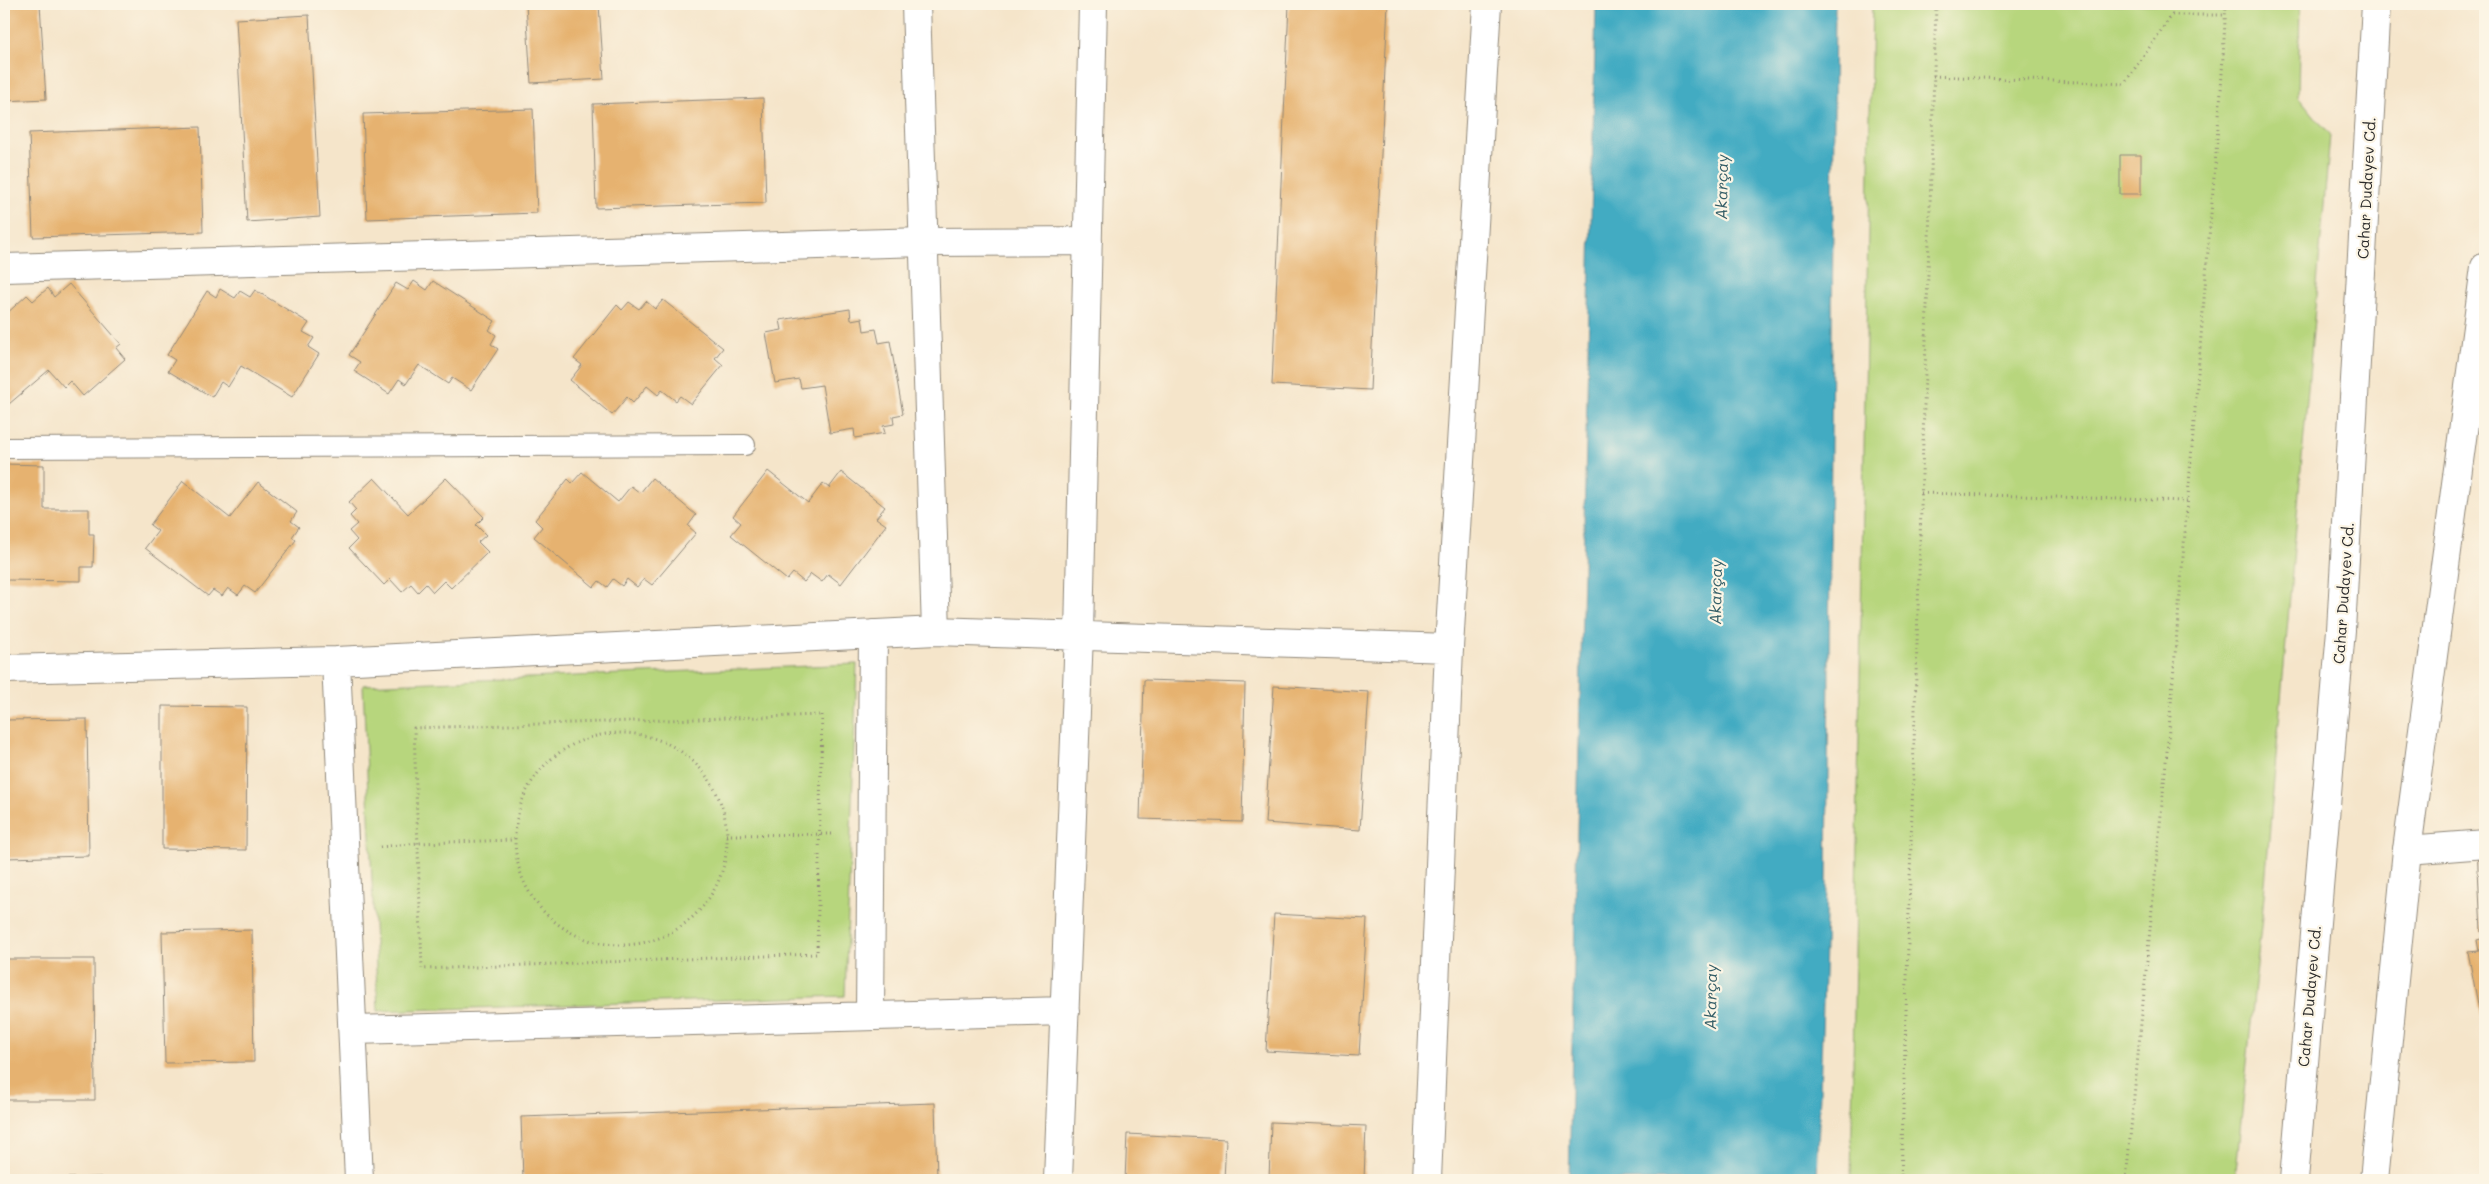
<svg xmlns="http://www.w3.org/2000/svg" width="2489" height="1184" font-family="Mali,sans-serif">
  <rect width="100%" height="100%" fill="#fcf5e5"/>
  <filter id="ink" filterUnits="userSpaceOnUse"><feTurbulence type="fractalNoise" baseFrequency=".02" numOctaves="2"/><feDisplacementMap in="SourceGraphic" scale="10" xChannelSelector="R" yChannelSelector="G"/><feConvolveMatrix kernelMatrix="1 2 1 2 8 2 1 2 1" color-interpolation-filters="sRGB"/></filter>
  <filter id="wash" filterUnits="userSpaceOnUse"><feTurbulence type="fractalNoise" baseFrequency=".0096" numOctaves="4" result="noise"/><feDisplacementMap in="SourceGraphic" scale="20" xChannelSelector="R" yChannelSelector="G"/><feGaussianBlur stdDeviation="1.12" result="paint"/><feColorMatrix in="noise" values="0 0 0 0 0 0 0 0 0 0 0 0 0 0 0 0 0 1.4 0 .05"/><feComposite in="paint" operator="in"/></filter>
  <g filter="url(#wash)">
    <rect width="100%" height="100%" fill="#f5e5ca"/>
    <path fill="#b7d67d" stroke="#718054" d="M 1872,4 L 2300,4 L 2298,96 L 2330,135 L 2263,907 L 2235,1180 L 1851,1180 Z
      M 857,664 L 845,996 L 378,1011 L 363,685 Z"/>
    <path fill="#42abc2" stroke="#366b76" d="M 1596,4 L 1835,4 L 1827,887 L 1817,1180 L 1569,1180 Z"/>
    <g id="blocks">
      <path fill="#e6b270" d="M 4,4 L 40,4 L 46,99 L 4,101 Z
        M 526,4 L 599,4 L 604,79 L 531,83 Z
        M 1289,4 L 1388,4 L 1370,390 L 1272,385 Z
        M 309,15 L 320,217 L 247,222 L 236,19 Z
        M 763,98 L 766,203 L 596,208 L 593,104 Z
        M 533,109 L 537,213 L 367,219 L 363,114 Z
        M 200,127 L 203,232 L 33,237 L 29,133 Z
        M 2120,155 L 2141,155 L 2141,194 L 2120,194 Z
        M 414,281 L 427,290 L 433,281 L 495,321 L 489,330 L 496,335 L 491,344 L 498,349 L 471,390 L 452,378 L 448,384 L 419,365 L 406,384 L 399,379 L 389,394 L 354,371 L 360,362 L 349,355 L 396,283 L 408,290 Z
        M 69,284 L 121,344 L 116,348 L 125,359 L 83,396 L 70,381 L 64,387 L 49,370 L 9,404 L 4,398 L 4,316 L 27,295 L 33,301 L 48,288 L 54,297 Z
        M 220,289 L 235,298 L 240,291 L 250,297 L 255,290 L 309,323 L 303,332 L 314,338 L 308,347 L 319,354 L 292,397 L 241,366 L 228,387 L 221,382 L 212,397 L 168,371 L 175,360 L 167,355 L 207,291 L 216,297 Z
        M 663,300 L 723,348 L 715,358 L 723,365 L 691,404 L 680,396 L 676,401 L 662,390 L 658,395 L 647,386 L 633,403 L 627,397 L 612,415 L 570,380 L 582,365 L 574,359 L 617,305 L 622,310 L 629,302 L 639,309 L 646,301 L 655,309 Z
        M 850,309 L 851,320 L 862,318 L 864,331 L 876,329 L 879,343 L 890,341 L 903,414 L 893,416 L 894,424 L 883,426 L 885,433 L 855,438 L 854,429 L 830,433 L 822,385 L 801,388 L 799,379 L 775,383 L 766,333 L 782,330 L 780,320 Z
        M 4,464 L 44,465 L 44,509 L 89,509 L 89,534 L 94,534 L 93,567 L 81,567 L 81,581 L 6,580 L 4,571 Z
        M 768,471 L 808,503 L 823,483 L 829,488 L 841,472 L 885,507 L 876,518 L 886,525 L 841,584 L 828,574 L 822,582 L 811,574 L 804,582 L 793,573 L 787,580 L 731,535 L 741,523 L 733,516 Z
        M 582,472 L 618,502 L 631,486 L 640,493 L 652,478 L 696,515 L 688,526 L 696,533 L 652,585 L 644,579 L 637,587 L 627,579 L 622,586 L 613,579 L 607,587 L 599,581 L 594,587 L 534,537 L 542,527 L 535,520 L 568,479 L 572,483 Z
        M 374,478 L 408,514 L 446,478 L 484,517 L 476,525 L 486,535 L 478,542 L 488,552 L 451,588 L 444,581 L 433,592 L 426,584 L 418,592 L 411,584 L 402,592 L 390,579 L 384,585 L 349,548 L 357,540 L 349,531 L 357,524 L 350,516 L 356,510 L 349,502 Z
        M 183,481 L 230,518 L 258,482 L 297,512 L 291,521 L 299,527 L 292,537 L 296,540 L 255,593 L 245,586 L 238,595 L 228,588 L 222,596 L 213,590 L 208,596 L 145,548 L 158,531 L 150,525 Z
        M 1144,680 L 1245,683 L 1242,822 L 1140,819 Z
        M 1274,686 L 1369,692 L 1360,830 L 1265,823 Z
        M 162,706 L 247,707 L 246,850 L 162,849 Z
        M 87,719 L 89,856 L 5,858 L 4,720 Z
        M 2477,847 L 2485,847 L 2485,931 L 2481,932 Z
        M 1274,914 L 1367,919 L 1359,1056 L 1266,1051 Z
        M 252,930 L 254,1062 L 165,1063 L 162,932 Z
        M 2485,938 L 2485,1025 L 2482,1025 L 2468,952 L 2479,951 L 2477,940 Z
        M 4,959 L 94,959 L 95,1100 L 4,1100 Z
        M 935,1103 L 937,1180 L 523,1180 L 521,1117 Z
        M 1271,1122 L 1366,1126 L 1364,1180 L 1269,1180 Z
        M 1127,1134 L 1226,1139 L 1224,1180 L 1125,1180 Z
        M 101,1177 L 101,1180 L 34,1180 L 34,1179 Z
        M 178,1177 L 229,1179 L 229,1180 L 178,1180 Z"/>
    </g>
  </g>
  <g filter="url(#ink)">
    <use href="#blocks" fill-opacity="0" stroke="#90887a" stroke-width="1"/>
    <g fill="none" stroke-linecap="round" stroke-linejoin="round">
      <g stroke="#90887a" stroke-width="22">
        <path id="service" d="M 4,448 L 745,445"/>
      </g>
      <g stroke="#90887a" stroke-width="30">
        <path id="pedestrian" d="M 1449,648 L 1487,4"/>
      </g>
      <g stroke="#90887a" stroke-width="30">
        <path id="minor" d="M 916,4 L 936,631
          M 4,268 L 924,242 L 1088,241
          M 336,661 L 359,1180
          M 4,669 L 336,661 L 936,631 L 1449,648 L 1427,1180
          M 2407,850 L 2485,844
          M 870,1016 L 873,634
          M 353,1030 L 1065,1011
          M 1058,1180 L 1079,634 L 1093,4"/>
      </g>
      <g stroke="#90887a" stroke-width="30">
        <path id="secondary" d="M 2294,1180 L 2341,630 L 2376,4
          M 2374,1180 L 2407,850 L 2485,267"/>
      </g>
      <path stroke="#90887a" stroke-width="3" stroke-dasharray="1 4" stroke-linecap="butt" d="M 1933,76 L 2124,84 L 2172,15 L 2225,15
        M 1921,493 L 2187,501
        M 822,715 L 817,954 L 422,969 L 414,728 Z
        M515 839a106 106 0 1 1 212 0a106 106 0 1 1-212 0Z
        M 726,835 L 836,834
        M 380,847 L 418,843 L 514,840
        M 1901,1180 L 1936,4
        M 2126,1180 L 2168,741 L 2221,91 L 2226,4"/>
      <use href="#service" stroke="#fff" stroke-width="20"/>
      <use href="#pedestrian" stroke="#fff" stroke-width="28"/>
      <use href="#minor" stroke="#fff" stroke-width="28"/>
      <use href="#secondary" stroke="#fff" stroke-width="28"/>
    </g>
  </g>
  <g text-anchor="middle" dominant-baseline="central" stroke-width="4.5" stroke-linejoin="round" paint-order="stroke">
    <g font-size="15" fill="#2b2b2b" stroke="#fcf5e5">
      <text transform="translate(2366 188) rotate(-87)">Cahar Dudayev Cd.</text>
      <text transform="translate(2343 593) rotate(-86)">Cahar Dudayev Cd.</text>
      <text transform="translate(2309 996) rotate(-85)">Cahar Dudayev Cd.</text>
    </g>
    <g font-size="16" font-style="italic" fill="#345e67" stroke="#fcf5e5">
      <text transform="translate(1721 187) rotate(-89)">Akarçay</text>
      <text transform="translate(1715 592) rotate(-89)">Akarçay</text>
      <text transform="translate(1710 997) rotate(-89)">Akarçay</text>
    </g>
  </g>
  <rect width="2489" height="1184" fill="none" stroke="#fcf5e5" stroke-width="20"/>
</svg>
